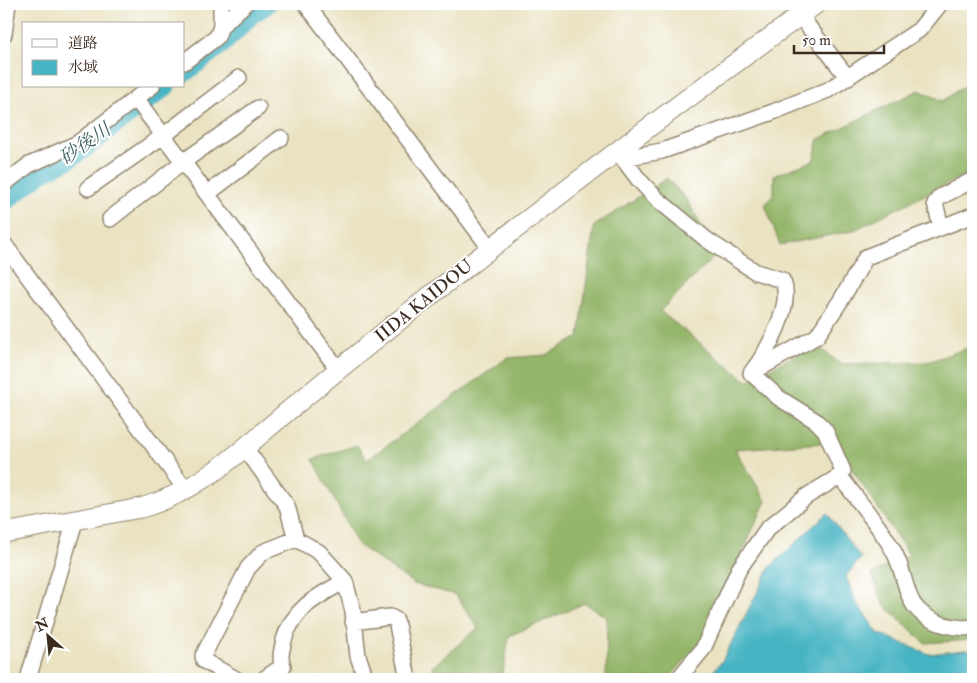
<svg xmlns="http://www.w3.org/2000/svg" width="977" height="683" font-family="'IM FELL Double Pica','Noto Serif JP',serif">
  <rect width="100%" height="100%" fill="#fff"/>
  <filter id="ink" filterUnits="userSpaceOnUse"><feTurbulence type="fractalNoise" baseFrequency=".02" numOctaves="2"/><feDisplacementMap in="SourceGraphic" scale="10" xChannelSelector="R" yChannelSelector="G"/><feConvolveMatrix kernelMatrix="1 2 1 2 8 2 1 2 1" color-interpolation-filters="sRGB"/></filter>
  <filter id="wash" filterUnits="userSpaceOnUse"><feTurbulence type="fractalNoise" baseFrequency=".0096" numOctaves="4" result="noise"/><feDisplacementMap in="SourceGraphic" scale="20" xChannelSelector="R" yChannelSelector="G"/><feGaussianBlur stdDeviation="1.12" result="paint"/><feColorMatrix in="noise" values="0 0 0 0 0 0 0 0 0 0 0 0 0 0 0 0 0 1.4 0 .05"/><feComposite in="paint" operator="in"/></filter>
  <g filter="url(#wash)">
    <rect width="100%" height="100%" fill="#eae3c2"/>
    <path fill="#94b66a" stroke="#687044" d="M 973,79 L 973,171 L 852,231 L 780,245 L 765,205 L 774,194 L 774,175 L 813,161 L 819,139 L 919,90 L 943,101 Z
      M 667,178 L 687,200 L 717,254 L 660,311 L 747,381 L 816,344 L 840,364 L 928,362 L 973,346 L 973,544 L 966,551 L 973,574 L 973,640 L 925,643 L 883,604 L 872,574 L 909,555 L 852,469 L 840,442 L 735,449 L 766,501 L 700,644 L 668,679 L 606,679 L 607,618 L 585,603 L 509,636 L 502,679 L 440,679 L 432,667 L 478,628 L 456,595 L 414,584 L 358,545 L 313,459 L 357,445 L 367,460 L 507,358 L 546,355 L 579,337 L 594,226 Z"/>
    <path fill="#47b4c3" stroke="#416f70" d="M 827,513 L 861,558 L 846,576 L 856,602 L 878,633 L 929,654 L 973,649 L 973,679 L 706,679 L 722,661 L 770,567 Z"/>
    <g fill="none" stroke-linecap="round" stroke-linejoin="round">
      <path stroke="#47b4c3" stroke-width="21" d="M 184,72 L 222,43 L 251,14 L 266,4
        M 4,201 L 41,172 L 71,157 L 165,86"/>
    </g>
  </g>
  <g filter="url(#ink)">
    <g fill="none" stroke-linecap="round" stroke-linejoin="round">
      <g stroke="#928670" stroke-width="18">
        <path id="minor" d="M 221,4 L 221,26 L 245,4
          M 306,4 L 490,248
          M 791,4 L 848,78
          M 4,34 L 8,4
          M 184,62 L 217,37 L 221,26
          M 136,99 L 338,369
          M 618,152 L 639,180 L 657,199 L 707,240 L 756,272 L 782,280 C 795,303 766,354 751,373
          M 623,158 L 662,151 L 773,112 L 828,90 L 919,30 L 940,4
          M 4,184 L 29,165 L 78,143 L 152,86
          M 88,188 L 163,136 L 239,78
          M 207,194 L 281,138
          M 110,219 L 183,162 L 258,108
          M 941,227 L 935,203 L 940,197 L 973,180
          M 4,244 L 186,490
          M 755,371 L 817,336 L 841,300 L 866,257 L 973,215
          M 245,448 L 287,506 L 296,539
          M 840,476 C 857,500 881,527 894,552 C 910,582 901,609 939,623 C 951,627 961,629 973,627
          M 353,622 L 390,617 L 396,620 L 408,679
          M 28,679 L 75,521
          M 236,679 L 204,661 L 203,656 L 248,568 L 263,552 L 296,539 L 319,552 L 345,581 L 353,611 L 358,656 L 366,679
          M 264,679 L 283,666 C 279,656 282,651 284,640 C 293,608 318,596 345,581
          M 678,679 L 703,649 L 739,569 L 767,529 L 807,496 L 840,476 L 843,471 L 825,430 L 816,421 L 779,398 L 751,373"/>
      </g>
      <g stroke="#928670" stroke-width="21">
        <path id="major" d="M 4,533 L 141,508 C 199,492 243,449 288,411 C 324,381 360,352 397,322 C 534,213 674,107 816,4"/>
      </g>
      <use href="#minor" stroke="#fff" stroke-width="15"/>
      <use href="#major" stroke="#fff" stroke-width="19"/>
    </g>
  </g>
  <g text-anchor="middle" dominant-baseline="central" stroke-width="4" stroke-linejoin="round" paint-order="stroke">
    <g font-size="18" fill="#3b2a1e" stroke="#fff">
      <text transform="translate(424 301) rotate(-39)">IIDA KAIDOU</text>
    </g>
    <g font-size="19" font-style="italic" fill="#406160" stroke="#fff">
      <text transform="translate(85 144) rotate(-35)">砂後川</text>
    </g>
  </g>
  <rect width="977" height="683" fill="none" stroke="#fff" stroke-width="20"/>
  <rect x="22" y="22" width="162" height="65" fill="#ffffff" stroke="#b1aaa5"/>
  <rect x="32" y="39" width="25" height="8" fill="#ffffff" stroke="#b1aaa5"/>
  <text x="68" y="48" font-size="15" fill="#3b2a1e">道路</text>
  <rect x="32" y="60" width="25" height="15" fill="#47b4c3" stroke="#b1aaa5"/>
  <text x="68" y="72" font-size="15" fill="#3b2a1e">水域</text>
  <g transform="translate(48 636) rotate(333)" stroke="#ffffff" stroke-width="4" paint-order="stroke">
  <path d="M0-4L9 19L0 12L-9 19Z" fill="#3b2a1e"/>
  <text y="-8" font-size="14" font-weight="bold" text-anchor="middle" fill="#3b2a1e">N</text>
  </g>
  <path d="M794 45v8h90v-8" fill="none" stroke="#3b2a1e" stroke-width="2.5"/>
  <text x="802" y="45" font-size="15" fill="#3b2a1e" stroke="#ffffff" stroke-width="4" paint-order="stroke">50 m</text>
</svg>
